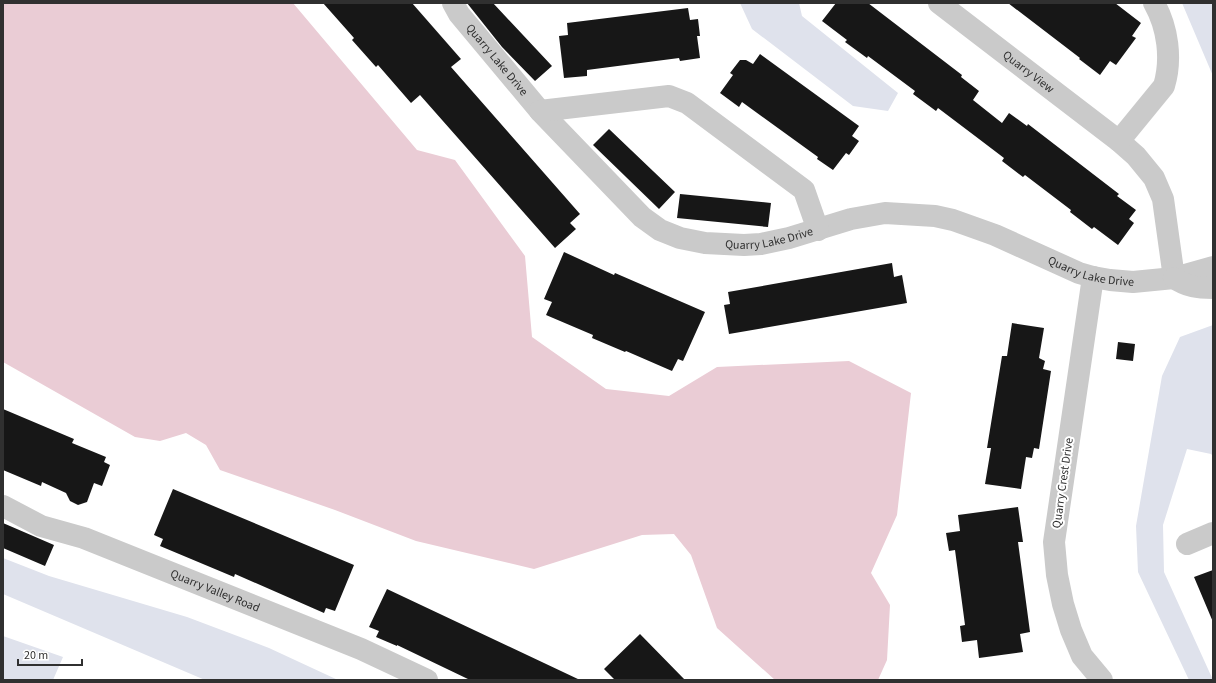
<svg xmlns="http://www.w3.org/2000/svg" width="1216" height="683" font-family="'Source Sans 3',sans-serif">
  <rect width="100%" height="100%" fill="#fff"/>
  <path fill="#dfe2ec" d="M 740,3 L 799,3 L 802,16 L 898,93 L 888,111 L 853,106 L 752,29 Z
    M 1182,3 L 1213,3 L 1213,76 Z
    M 1213,325 L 1213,456 L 1211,454 L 1187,449 L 1163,525 L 1164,572 L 1213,680 L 1189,680 L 1138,572 L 1136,526 L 1162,376 L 1180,337 Z
    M 3,558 L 49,576 L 187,617 L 269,648 L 338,680 L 205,680 L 3,594 Z
    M 3,636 L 63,657 L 53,680 L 3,680 Z"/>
  <path fill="#eaccd5" d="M 3,3 L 293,3 L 417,150 L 455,160 L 525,256 L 532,337 L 606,389 L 669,396 L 717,367 L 849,361 L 911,393 L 897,515 L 871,573 L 890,605 L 887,660 L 878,680 L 775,680 L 717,628 L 691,555 L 674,534 L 642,535 L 534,569 L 416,541 L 335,510 L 220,470 L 206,445 L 186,433 L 160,441 L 135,437 L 3,362 Z"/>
  <path fill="#171717" d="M 323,3 L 412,3 L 461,59 L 451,67 L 580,214 L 570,223 L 576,229 L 555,248 L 420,95 L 411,103 L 378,65 L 376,67 L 352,40 L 354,38 Z
    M 467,3 L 493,3 L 552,66 L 535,81 L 502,47 Z
    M 836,3 L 868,3 L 962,75 L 961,77 L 979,91 L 973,100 L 1002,123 L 1009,113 L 1027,126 L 1028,124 L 1119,194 L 1117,196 L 1136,210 L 1129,219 L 1134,223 L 1118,245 L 1094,227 L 1092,229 L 1070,212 L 1071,210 L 1025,175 L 1023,177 L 1002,161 L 1004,158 L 979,139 L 938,108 L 936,111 L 913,94 L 915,91 L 868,56 L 867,58 L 845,42 L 847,40 L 822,21 Z
    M 1008,3 L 1115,3 L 1141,23 L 1132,36 L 1136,38 L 1116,65 L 1110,61 L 1100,75 L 1079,59 L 1080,58 Z
    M 688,8 L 690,20 L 698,19 L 700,36 L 697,36 L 700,58 L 680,61 L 679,58 L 587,70 L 587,76 L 564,78 L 559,36 L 568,35 L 567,23 Z
    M 760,54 L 859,126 L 852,136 L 859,141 L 849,155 L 846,153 L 833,170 L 817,159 L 818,157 L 742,102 L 739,107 L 720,93 L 733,75 L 730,73 L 740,60 L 746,60 L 753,64 Z
    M 609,129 L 675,192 L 659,209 L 593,145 Z
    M 680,194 L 771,203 L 768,227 L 677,218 Z
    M 564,252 L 614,275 L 615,273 L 705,312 L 683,361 L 678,359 L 672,371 L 626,351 L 625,352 L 592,338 L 593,335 L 546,315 L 552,302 L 544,299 Z
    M 892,263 L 894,277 L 902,275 L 907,303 L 729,334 L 724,305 L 730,304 L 728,292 Z
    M 1012,323 L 1044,328 L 1039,358 L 1045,361 L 1043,369 L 1051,371 L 1039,449 L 1034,448 L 1032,458 L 1026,457 L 1021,489 L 985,484 L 991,448 L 987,448 L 1002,356 L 1007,356 Z
    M 1118,342 L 1135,344 L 1133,361 L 1116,359 Z
    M 3,409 L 74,439 L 72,443 L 106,457 L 104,462 L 110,465 L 102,486 L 94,483 L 87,502 L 78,505 L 70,501 L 66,493 L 42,482 L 41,486 L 3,470 Z
    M 173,489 L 354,565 L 335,611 L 326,608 L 324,613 L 235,574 L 234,577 L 160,546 L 163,539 L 154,535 Z
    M 1018,507 L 1023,542 L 1018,542 L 1030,632 L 1020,634 L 1023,652 L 979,658 L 977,640 L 962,642 L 960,626 L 965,625 L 955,550 L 949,551 L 946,533 L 960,531 L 958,515 Z
    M 3,523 L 54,545 L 45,566 L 3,548 Z
    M 1213,570 L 1213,622 L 1194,577 Z
    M 387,589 L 580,680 L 470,680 L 397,645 L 397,646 L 376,637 L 379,631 L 369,627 Z
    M 640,634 L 685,680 L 615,680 L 604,669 Z"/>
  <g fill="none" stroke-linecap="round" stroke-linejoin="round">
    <g stroke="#cacaca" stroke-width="22">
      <path id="s1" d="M 453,3 L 459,14 L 540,111 L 642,217 L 660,230 L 680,238 L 705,243 L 744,245 L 761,244 L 789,238 L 851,219 L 885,213 L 935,216 L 953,220 L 995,235 L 1079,273 L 1093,277 L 1110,280 L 1133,282 L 1174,278 L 1213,267"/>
      <path id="s2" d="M 939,3 L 1119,141 L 1136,156 L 1154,178 L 1163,199 L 1174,278"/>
      <path d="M 540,111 L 669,96 L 687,103 L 804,190 L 818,230"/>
      <path d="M 1119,141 L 1164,86 C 1172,59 1168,28 1154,3"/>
      <path d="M 1093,277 L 1054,542 L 1057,575 L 1063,604 L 1071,630 L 1082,656 L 1102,680"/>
      <path d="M 1174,278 C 1187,287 1198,288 1213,288"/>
      <path id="s3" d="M 3,506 L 41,526 L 84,538 L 361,649 L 427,680"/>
      <path d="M 1187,544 L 1213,533"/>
    </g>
  </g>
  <g text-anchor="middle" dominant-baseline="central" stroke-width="4" stroke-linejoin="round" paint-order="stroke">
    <g font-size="12" fill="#303030" stroke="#fff">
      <text stroke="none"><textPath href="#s1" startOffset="72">Quarry Lake Drive</textPath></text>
      <text stroke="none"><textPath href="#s2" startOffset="113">Quarry View</textPath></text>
      <text stroke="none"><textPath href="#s1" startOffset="420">Quarry Lake Drive</textPath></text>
      <text stroke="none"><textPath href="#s1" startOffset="756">Quarry Lake Drive</textPath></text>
      <text transform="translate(1063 483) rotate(-82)">Quarry Crest Drive</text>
      <text stroke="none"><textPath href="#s3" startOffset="229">Quarry Valley Road</textPath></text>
    </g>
  </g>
  <rect width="1216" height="683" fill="none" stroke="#303030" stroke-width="8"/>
  <path d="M18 659v6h64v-6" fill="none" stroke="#303030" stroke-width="2"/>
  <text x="24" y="659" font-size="12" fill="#303030" stroke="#ffffff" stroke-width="3" paint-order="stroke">20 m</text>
</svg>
